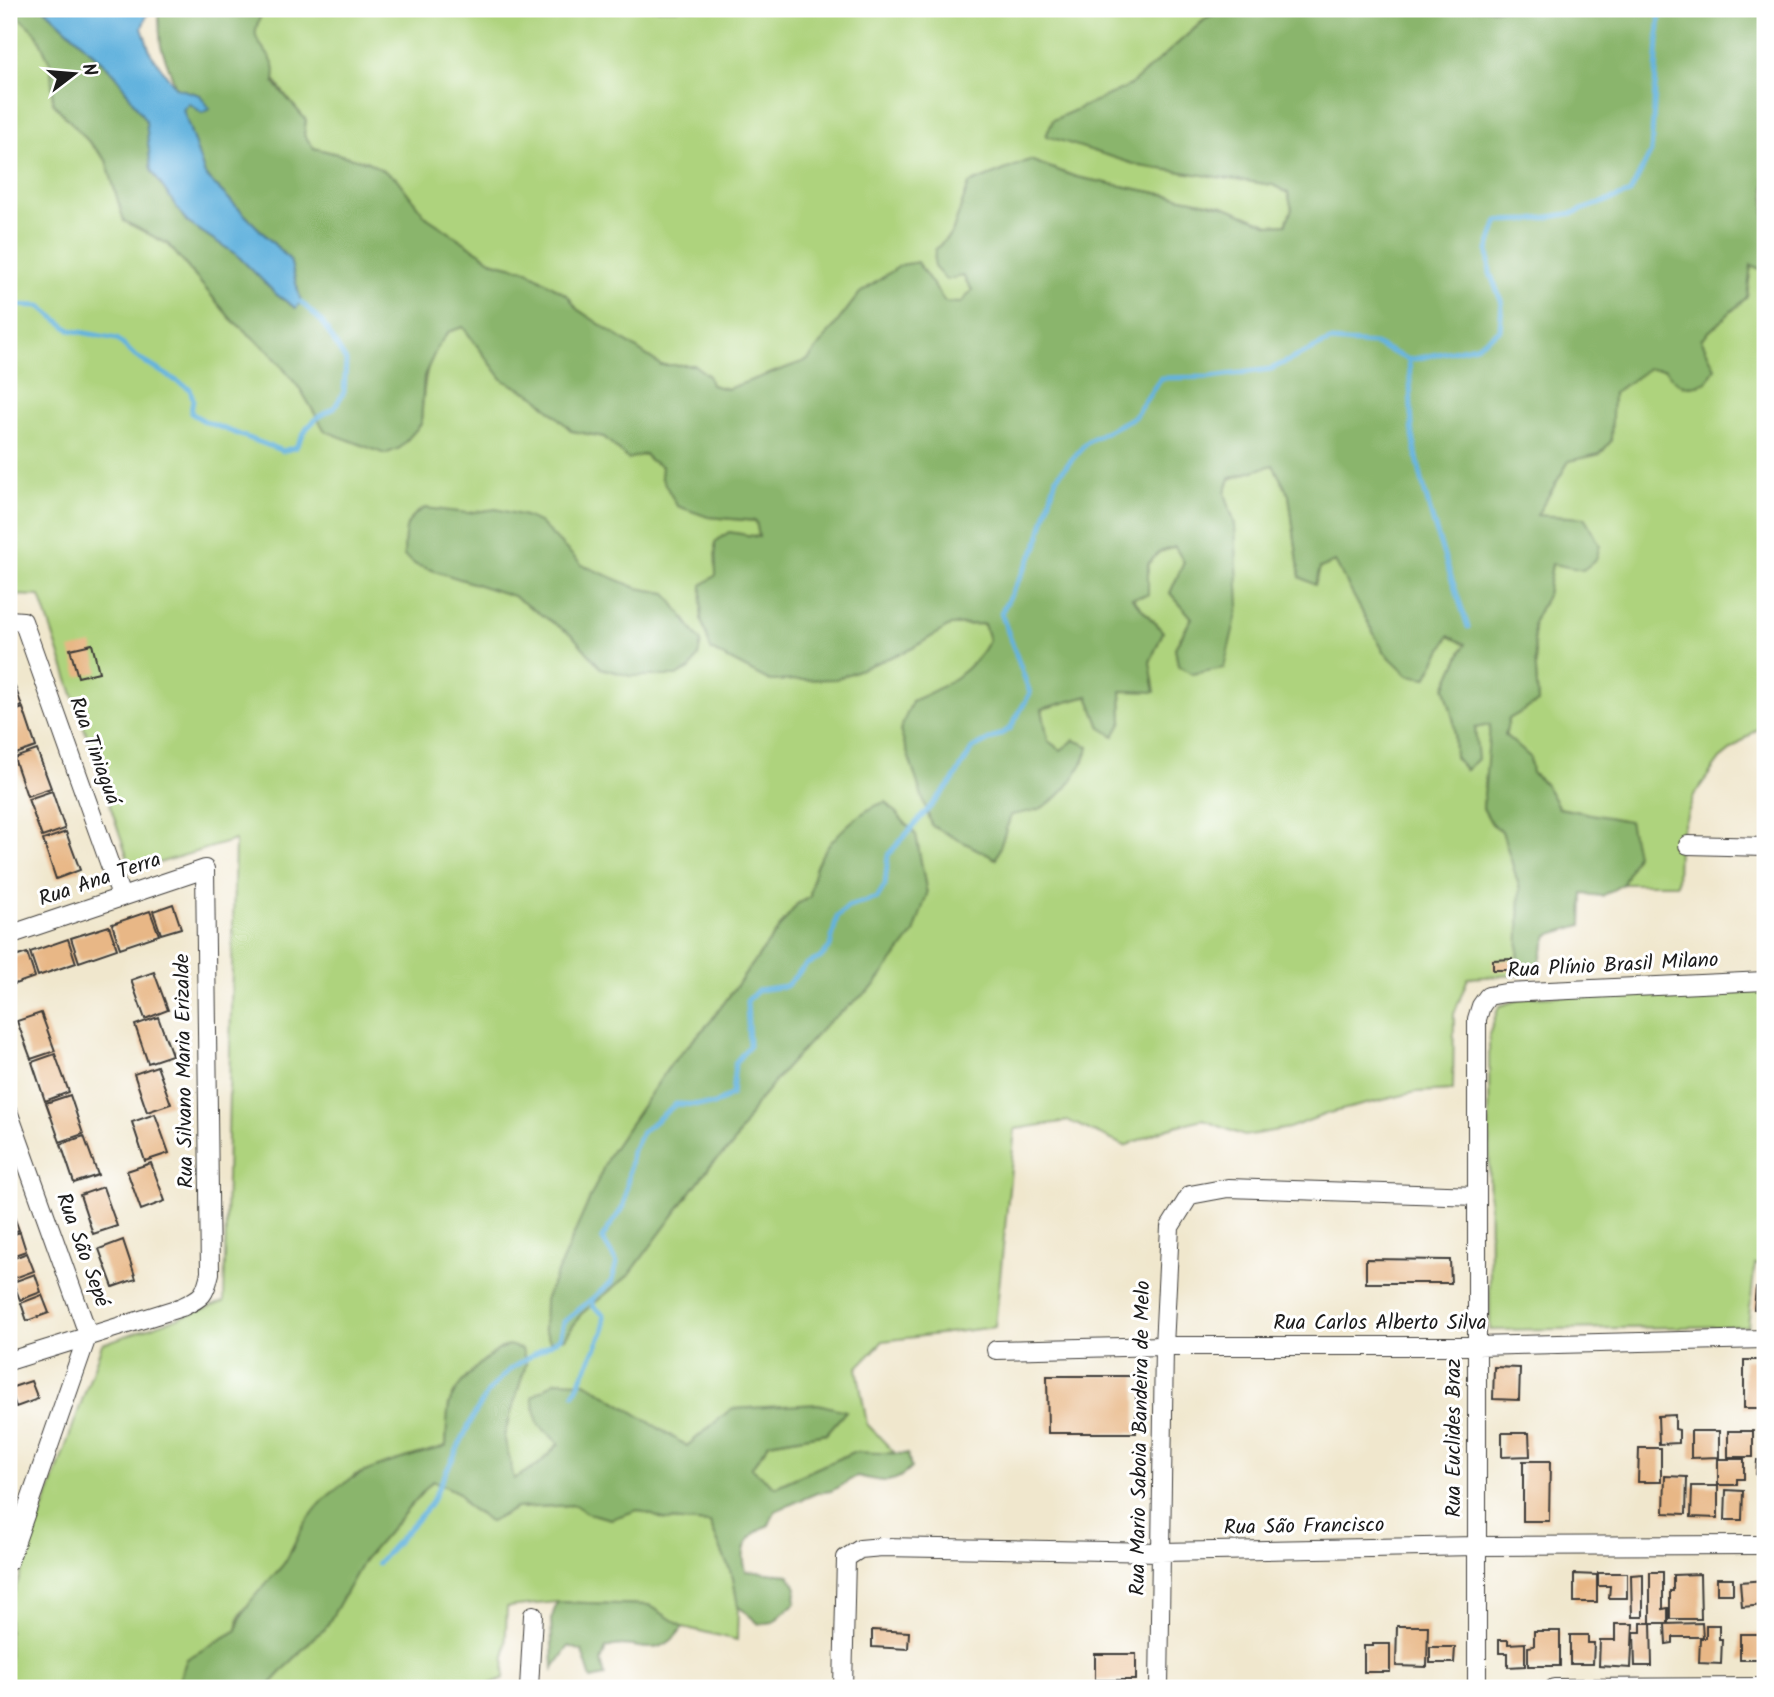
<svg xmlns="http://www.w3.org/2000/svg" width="1774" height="1697" font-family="Kalam,sans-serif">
  <rect width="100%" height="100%" fill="#fff"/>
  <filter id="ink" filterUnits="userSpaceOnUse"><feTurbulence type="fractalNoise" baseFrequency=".0143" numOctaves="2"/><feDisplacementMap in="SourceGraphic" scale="14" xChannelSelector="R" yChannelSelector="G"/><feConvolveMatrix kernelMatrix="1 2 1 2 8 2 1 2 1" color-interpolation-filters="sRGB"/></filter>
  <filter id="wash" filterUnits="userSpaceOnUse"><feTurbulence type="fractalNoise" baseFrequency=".00686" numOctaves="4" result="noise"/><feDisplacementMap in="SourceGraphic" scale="28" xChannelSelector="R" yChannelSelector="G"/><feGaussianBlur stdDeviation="1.57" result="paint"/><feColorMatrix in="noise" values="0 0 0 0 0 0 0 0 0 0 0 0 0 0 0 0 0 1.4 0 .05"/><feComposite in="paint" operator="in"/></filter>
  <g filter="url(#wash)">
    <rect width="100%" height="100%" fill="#f0e7cd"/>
    <path fill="#aed37d" stroke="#65784c" stroke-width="2" fill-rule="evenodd" d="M 9,9 L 13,10 L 37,34 L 51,65 L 53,103 L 106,160 L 124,221 L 168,244 L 231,319 L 270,352 L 301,390 L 325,431 L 421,424 C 423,397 424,352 447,333 C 451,330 458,328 463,327 L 503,380 L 535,396 L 572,431 L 604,437 L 628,458 L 645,454 L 649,460 L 662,466 L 708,517 L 756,521 L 760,537 L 729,532 L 716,542 L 716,575 L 911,649 L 951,625 L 984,624 L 989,640 C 974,671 943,688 912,701 L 996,858 L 1011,815 L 1042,808 L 1084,761 L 1089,747 L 1061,750 L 1048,741 L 1042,709 L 1088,696 L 1100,727 L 1122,722 L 1121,691 L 1150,662 L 1163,632 L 1132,598 L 1148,595 L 1148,564 L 1159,552 L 1175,547 L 1184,562 L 1170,593 L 1192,617 L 1175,648 L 1178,665 L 1235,525 L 1225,493 L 1230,479 L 1273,464 L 1289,495 L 1300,577 L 1335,561 L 1384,652 L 1426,678 L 1449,636 L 1465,644 L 1445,688 L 1454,722 L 1455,757 L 1465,770 L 1477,759 L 1475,727 L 1491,724 L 1483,808 L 1492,824 L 1502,831 L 1520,889 L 1518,975 L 1468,978 L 1454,1014 L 1453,1090 L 1416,1092 L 1329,1113 L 1289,1128 L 1244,1136 L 1202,1119 L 1168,1128 L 1125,1146 L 1069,1121 L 1015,1129 L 995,1327 L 883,1341 L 857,1368 L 867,1424 L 894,1452 L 884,1455 L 853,1452 L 775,1487 L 751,1468 L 770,1443 L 827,1433 L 845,1411 L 732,1409 L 687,1446 L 585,1382 L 538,1424 L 559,1443 L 539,1464 L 514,1479 L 504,1436 L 526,1364 L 449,1403 L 446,1446 L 355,1475 L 305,1523 L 285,1563 L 239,1616 L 237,1630 L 187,1659 L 176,1688 L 9,1688 L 9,1607 L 102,1344 L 224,1302 L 235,840 L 132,871 L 40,596 L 9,595 ZM 886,802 L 916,835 L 927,894 L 873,987 L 826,1024 L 785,1069 L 756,1104 L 732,1146 L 710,1166 L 629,1275 L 581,1314 L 565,1338 L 550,1341 L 544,1328 L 609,1155 L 671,1064 L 710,1022 L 797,904 L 810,897 L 815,870 Z
      M 264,9 L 1227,9 L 1207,17 L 1130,86 L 1053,120 L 1140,166 L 1273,185 L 1288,193 L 1292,209 L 1286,224 L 1269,225 L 1223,206 L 1076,177 L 1030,160 L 969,184 L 952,233 L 935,250 L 963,276 L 972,290 L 961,304 L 945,302 L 917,262 L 860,293 L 808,360 L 728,389 L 711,385 L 694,365 L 661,365 L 577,309 L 568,296 L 526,270 L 494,262 L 426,217 L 396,178 L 368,162 L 314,148 L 304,135 L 306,120 C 288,99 248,54 256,24 C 258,19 262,13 264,9 Z
      M 1751,265 L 1765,271 L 1765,727 L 1756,730 L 1720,759 L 1694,795 L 1678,842 L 1677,884 L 1623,884 L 1636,855 L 1629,822 L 1559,808 L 1545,784 L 1532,773 L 1505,735 L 1509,719 L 1538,702 L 1533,623 L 1547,595 L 1552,564 L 1537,515 L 1569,461 L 1600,454 L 1610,442 L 1613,393 L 1648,369 L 1665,369 C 1679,387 1685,390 1707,382 L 1715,368 L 1701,339 L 1747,297 Z
      M 1765,988 L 1765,1265 L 1755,1264 L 1748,1326 L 1490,1330 L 1489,1035 L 1499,1006 L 1528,997 Z
      M 433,1480 L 459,1493 L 466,1505 L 490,1522 L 516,1508 L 575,1505 L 587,1513 L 611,1519 L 638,1509 L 666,1520 L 710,1523 L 733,1578 L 738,1606 L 737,1640 L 683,1627 L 649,1605 L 557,1602 L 507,1607 L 504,1678 L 480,1688 L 267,1688 L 313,1638 L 325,1629 L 364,1560 Z"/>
    <path fill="#8ab56c" stroke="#536844" stroke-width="2" d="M 10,9 L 45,9 L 115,74 L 146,121 L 151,170 L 187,222 L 237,255 L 277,295 L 295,308 L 301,302 L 290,260 L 205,175 L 183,109 L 200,95 L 176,88 L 161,46 L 158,9 L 264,9 C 245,46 263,38 274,66 C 276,70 274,78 274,83 L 306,120 L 304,135 L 314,148 L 368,162 L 396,178 L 426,217 L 494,262 L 526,270 L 568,296 L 577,309 L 661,365 L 694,365 L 708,375 L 711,385 L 727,389 L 808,360 L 860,293 L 901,265 L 917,262 L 945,302 L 961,303 L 972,290 L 963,276 L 946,280 L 934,267 L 935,250 L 952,233 L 969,184 L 1030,160 L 1076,177 L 1223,206 L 1269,225 L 1286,224 L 1292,209 L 1288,193 L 1273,185 L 1140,166 L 1046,136 L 1053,120 L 1129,86 L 1208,17 L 1227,9 L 1765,9 L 1765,271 L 1751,265 L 1747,297 L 1701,339 L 1715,368 L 1707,382 C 1685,390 1678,387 1665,369 L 1648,369 L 1613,393 L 1611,441 L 1600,454 L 1569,461 L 1537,515 L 1585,518 L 1600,545 L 1596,560 L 1583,570 L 1552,564 L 1547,595 L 1533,623 L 1538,702 L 1509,719 L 1505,735 L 1530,757 L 1532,773 L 1545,784 L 1559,808 L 1629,821 L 1636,855 L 1623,884 L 1602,896 L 1583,894 L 1582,925 L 1548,935 L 1538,966 L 1518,975 L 1520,889 L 1502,831 L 1492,824 L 1483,808 L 1490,725 L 1475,728 L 1478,759 L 1466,770 L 1455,757 L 1454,722 L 1445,688 L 1465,644 L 1449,636 L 1426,678 L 1408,675 L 1384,652 L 1335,562 L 1320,568 L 1315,585 L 1300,577 L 1289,495 L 1273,465 L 1230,478 L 1225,493 L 1235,525 L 1239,605 L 1224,668 L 1192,674 L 1178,665 L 1175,648 L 1192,618 L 1170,593 L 1184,562 L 1175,547 L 1159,552 L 1148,564 L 1148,595 L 1132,598 L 1163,632 L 1150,662 L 1155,692 L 1121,691 L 1122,722 L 1114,736 L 1100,727 L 1088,696 L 1042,709 L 1048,741 L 1061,750 L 1074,740 L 1089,746 C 1081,770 1066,794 1043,807 C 1035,812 1021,813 1011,815 L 996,859 L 932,826 L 900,731 L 912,701 C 943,688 973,671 989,640 L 984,624 L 951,625 L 911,649 L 836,679 L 770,681 L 711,650 L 701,619 L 702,585 L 716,575 L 715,542 L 729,532 L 759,537 L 756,521 L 708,517 L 677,506 L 661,477 L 662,466 L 649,460 L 645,454 L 628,459 L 604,437 L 572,431 L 535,396 L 503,380 L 463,327 L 448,332 L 438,346 L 424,376 L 421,424 L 400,448 L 385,454 L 325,431 L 301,390 L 270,352 L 231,319 L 168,244 L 124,221 L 106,160 L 53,103 L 51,65 L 37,34 Z
      M 425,508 L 468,513 L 496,509 L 525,516 L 539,522 L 582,565 L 637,588 L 666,593 L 701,642 L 698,656 L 690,669 L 676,676 L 630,676 L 601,668 L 573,636 L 513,596 L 416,565 L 404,556 C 405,532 402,520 425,508 Z
      M 886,802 L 916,835 L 927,894 L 914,933 L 873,987 L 826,1024 L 785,1069 L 756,1104 L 732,1146 L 710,1166 L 629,1275 L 581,1314 L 565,1338 L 550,1341 L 544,1328 L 545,1300 L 609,1155 L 671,1064 L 710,1022 L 797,904 L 810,897 C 811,888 812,878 815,869 C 824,843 860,809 886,802 Z
      M 508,1345 L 522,1349 L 526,1364 L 504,1436 L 514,1479 L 539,1464 L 559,1444 L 538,1424 L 532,1397 L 556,1381 L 585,1382 L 687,1446 L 731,1409 L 818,1404 L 846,1411 L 827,1433 L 769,1443 L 751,1468 L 775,1487 L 853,1452 L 908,1454 L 911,1468 C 892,1487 881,1481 857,1476 L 831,1491 L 817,1493 L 775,1511 L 769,1525 C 747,1534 739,1549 746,1571 L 789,1575 L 796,1588 L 795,1603 L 773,1622 L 759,1624 L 738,1606 L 733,1578 L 710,1523 L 666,1520 L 638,1510 L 611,1519 L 587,1513 L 575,1505 L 516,1508 L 490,1522 L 466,1505 L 459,1493 L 433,1480 L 364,1560 L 325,1629 L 313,1638 L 267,1688 L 176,1688 L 187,1659 L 237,1630 C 241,1605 266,1585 282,1566 C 292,1554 296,1537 305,1524 C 339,1469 389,1464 446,1446 C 447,1432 446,1415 450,1402 C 456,1383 490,1352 508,1345 Z
      M 557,1602 L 649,1605 L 683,1627 C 656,1666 637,1637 606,1648 L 601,1662 L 605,1676 L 591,1679 L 582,1651 L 569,1646 L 553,1669 L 551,1620 Z"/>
    <path fill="#64b3de" stroke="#40687d" stroke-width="2" d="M 45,9 L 149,9 L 142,28 L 151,54 L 176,88 L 200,95 L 210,109 L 202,113 L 189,103 L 183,109 L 205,175 L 290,260 L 301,302 L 296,308 L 277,295 L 237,255 L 187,222 L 151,170 L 146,121 L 115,74 Z"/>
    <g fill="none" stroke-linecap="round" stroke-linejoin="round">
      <path stroke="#64b3de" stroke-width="5" d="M 9,305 L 40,306 L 70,330 L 117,339 L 135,356 L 190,389 L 193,399 L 191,413 L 206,422 L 283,451 L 296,447 L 307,428 L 317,418 L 334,408 L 344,392 L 346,361 L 322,322 L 301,302
        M 1409,360 C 1411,385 1410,411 1413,435 C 1423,501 1447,564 1468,627
        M 574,1394 L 604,1330 L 604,1315 L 593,1306 L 593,1298
        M 378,1563 L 430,1505 L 473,1417 L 489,1391 L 510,1369 L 560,1338 L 564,1322 L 611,1283 L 617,1263 L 602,1238 L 624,1206 L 632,1152 L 642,1132 L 676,1104 L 713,1105 L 732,1094 L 735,1063 L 749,1046 L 747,1001 L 758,990 L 786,986 L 807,964 L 820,958 L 830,947 L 837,917 L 848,907 L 877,898 L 885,885 L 888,855 L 952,782 L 972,749 L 1010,729 L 1030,693 L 1001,613 L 1037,546 L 1056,478 L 1088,441 L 1134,417 L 1161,378 L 1211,377 L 1271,369 L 1330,341 L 1375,344 L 1409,360 L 1476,346 L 1500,330 L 1502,303 L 1490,273 L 1488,250 L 1498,221 L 1532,220 L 1573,213 L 1630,193 L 1651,152 L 1660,9"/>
    </g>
    <g id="blocks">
      <path fill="#e8b786" d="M 92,644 L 99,672 L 78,677 L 70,649 Z
        M 9,670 L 22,706 L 9,710 Z
        M 23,708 L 36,747 L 13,755 L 9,744 L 9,713 Z
        M 37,750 L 51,788 L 27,796 L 14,758 Z
        M 52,791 L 65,829 L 42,837 L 28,799 Z
        M 66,832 L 80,870 L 56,879 L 43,840 Z
        M 173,904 L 181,928 L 161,934 L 153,911 Z
        M 150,911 L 159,935 L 120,948 L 112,924 Z
        M 109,926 L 117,949 L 79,962 L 71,938 Z
        M 68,939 L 76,963 L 38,976 L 30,952 Z
        M 27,953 L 35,977 L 9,986 L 9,959 Z
        M 1512,959 L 1513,970 L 1493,970 L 1493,960 Z
        M 154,972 L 168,1010 L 145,1019 L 131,980 Z
        M 41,1013 L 55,1051 L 31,1059 L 17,1021 Z
        M 158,1017 L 172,1055 L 148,1063 L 135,1025 Z
        M 55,1054 L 69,1092 L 45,1101 L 32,1062 Z
        M 157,1066 L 171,1104 L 147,1112 L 134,1074 Z
        M 70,1095 L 83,1134 L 60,1142 L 46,1103 Z
        M 155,1114 L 169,1153 L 145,1161 L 132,1122 Z
        M 84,1136 L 98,1175 L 74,1183 L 61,1144 Z
        M 151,1163 L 165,1201 L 141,1210 L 127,1171 Z
        M 103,1187 L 117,1226 L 93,1234 L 80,1195 Z
        M 12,1211 L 19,1230 L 9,1233 L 9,1213 Z
        M 20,1232 L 26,1251 L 9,1257 L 9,1236 Z
        M 123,1240 L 136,1279 L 113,1287 L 99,1249 Z
        M 27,1253 L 34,1271 L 12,1279 L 9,1260 Z
        M 1366,1259 L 1450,1260 L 1451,1283 L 1366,1283 Z
        M 1762,1270 L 1765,1270 L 1765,1311 L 1754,1309 L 1756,1288 L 1760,1288 Z
        M 35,1274 L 41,1292 L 20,1300 L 13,1282 Z
        M 42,1295 L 49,1313 L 27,1321 L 21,1303 Z
        M 1744,1360 L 1764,1360 L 1765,1408 L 1744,1408 Z
        M 1494,1367 L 1520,1368 L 1519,1400 L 1493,1399 Z
        M 1047,1376 L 1136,1376 L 1136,1433 L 1048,1433 Z
        M 31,1381 L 38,1399 L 16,1407 L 10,1388 Z
        M 1675,1415 L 1675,1429 L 1679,1430 L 1679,1443 L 1659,1444 L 1658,1416 Z
        M 1691,1431 L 1719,1431 L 1719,1457 L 1691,1458 Z
        M 1728,1431 L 1753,1431 L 1753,1457 L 1728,1457 Z
        M 1502,1433 L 1529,1433 L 1530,1456 L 1502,1457 Z
        M 1639,1448 L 1661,1448 L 1661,1482 L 1638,1482 Z
        M 1718,1459 L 1744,1459 L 1744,1479 L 1737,1479 L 1737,1485 L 1718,1485 Z
        M 1757,1460 L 1765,1461 L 1765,1475 L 1756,1475 Z
        M 1523,1461 L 1550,1461 L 1549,1521 L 1523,1521 Z
        M 1665,1476 L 1687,1477 L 1686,1514 L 1664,1513 Z
        M 1692,1486 L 1718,1486 L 1718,1518 L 1691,1517 Z
        M 1726,1490 L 1743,1491 L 1742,1520 L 1725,1520 Z
        M 1650,1572 L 1663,1572 L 1663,1609 L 1668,1608 L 1668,1623 L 1650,1623 Z
        M 1598,1573 L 1627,1573 L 1627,1598 L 1609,1598 L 1610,1586 L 1598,1586 Z
        M 1574,1574 L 1597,1575 L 1597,1602 L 1574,1602 Z
        M 1643,1574 L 1643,1617 L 1632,1617 L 1631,1575 Z
        M 1700,1574 L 1701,1619 L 1670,1619 L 1670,1591 L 1673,1591 L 1673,1575 Z
        M 1717,1578 L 1733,1578 L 1733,1594 L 1717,1594 Z
        M 1765,1580 L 1765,1605 L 1742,1607 L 1740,1582 Z
        M 1641,1623 L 1651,1623 L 1652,1666 L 1635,1666 L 1634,1632 L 1641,1632 Z
        M 1702,1623 L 1703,1637 L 1673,1637 L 1673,1643 L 1666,1644 L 1665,1624 Z
        M 1615,1624 L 1633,1624 L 1631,1668 L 1599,1666 L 1600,1640 L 1615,1640 Z
        M 1706,1625 L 1719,1625 L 1719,1639 L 1722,1639 L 1721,1664 L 1699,1663 L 1700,1638 L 1706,1638 Z
        M 1397,1626 L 1428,1626 L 1427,1667 L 1396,1666 Z
        M 872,1630 L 909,1632 L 908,1649 L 872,1647 Z
        M 1534,1631 L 1560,1631 L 1560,1666 L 1528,1666 L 1528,1647 L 1534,1646 Z
        M 1740,1634 L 1765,1634 L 1765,1660 L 1740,1660 Z
        M 1570,1635 L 1588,1635 L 1588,1643 L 1594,1643 L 1593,1664 L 1570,1664 Z
        M 1499,1640 L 1508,1640 L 1508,1644 L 1525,1643 L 1525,1666 L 1508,1667 L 1508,1653 L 1499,1653 Z
        M 1373,1644 L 1390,1644 L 1390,1672 L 1364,1672 L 1364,1646 L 1373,1646 Z
        M 1430,1647 L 1455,1647 L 1454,1663 L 1430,1663 Z
        M 1095,1654 L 1136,1654 L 1136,1680 L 1095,1680 Z"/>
    </g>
  </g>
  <g filter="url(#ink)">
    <use href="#blocks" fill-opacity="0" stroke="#3c3a37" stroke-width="2"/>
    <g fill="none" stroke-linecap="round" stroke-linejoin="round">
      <g stroke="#3c3a37" stroke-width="20">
        <path id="minor" d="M 9,620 L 23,621 L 121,896
          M 1688,845 L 1765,847
          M 9,935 L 205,869 L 210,1273 C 205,1295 203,1297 182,1307 L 9,1361
          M 9,1114 L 88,1334 L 9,1561
          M 996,1350 L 1164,1346 L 1477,1346 L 1765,1339
          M 529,1688 L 533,1615
          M 843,1688 L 846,1558 L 860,1549 L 882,1547 L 1161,1552 L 1477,1546 L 1765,1545
          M 1159,1688 L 1164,1346 L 1170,1227 L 1190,1195 L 1228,1188 L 1477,1196
          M 1477,1688 L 1477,1019 L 1481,1006 L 1488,996 L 1505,993 L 1765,981
          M 1554,1688 L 1765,1687"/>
      </g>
      <use href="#minor" stroke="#fff" stroke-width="18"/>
    </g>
  </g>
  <g text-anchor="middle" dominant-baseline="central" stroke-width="6" stroke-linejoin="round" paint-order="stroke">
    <g font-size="21" fill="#1c1c1c" stroke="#fff">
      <text transform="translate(94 751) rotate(70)">Rua Tiniaguá</text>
      <text transform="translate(100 880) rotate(-19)">Rua Ana Terra</text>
      <text transform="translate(1613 966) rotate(-3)">Rua Plínio Brasil Milano</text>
      <text transform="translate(185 1071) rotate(-91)">Rua Silvano Maria Erizalde</text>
      <text transform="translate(82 1250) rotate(70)">Rua São Sepé</text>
      <text x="1380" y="1323">Rua Carlos Alberto Silva</text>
      <text transform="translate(1141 1438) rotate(-89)">Rua Mario Saboia Bandeira de Melo</text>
      <text transform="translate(1454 1438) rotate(-90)">Rua Euclides Braz</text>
      <text transform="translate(1304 1527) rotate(-1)">Rua São Francisco</text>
    </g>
  </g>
  <rect width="1774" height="1697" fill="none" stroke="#fff" stroke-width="35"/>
  <g transform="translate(74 74) rotate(74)" stroke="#ffffff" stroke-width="5" paint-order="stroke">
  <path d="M0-5L12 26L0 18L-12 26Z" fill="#1c1c1c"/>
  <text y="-10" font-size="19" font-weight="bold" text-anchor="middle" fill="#1c1c1c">N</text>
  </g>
</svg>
